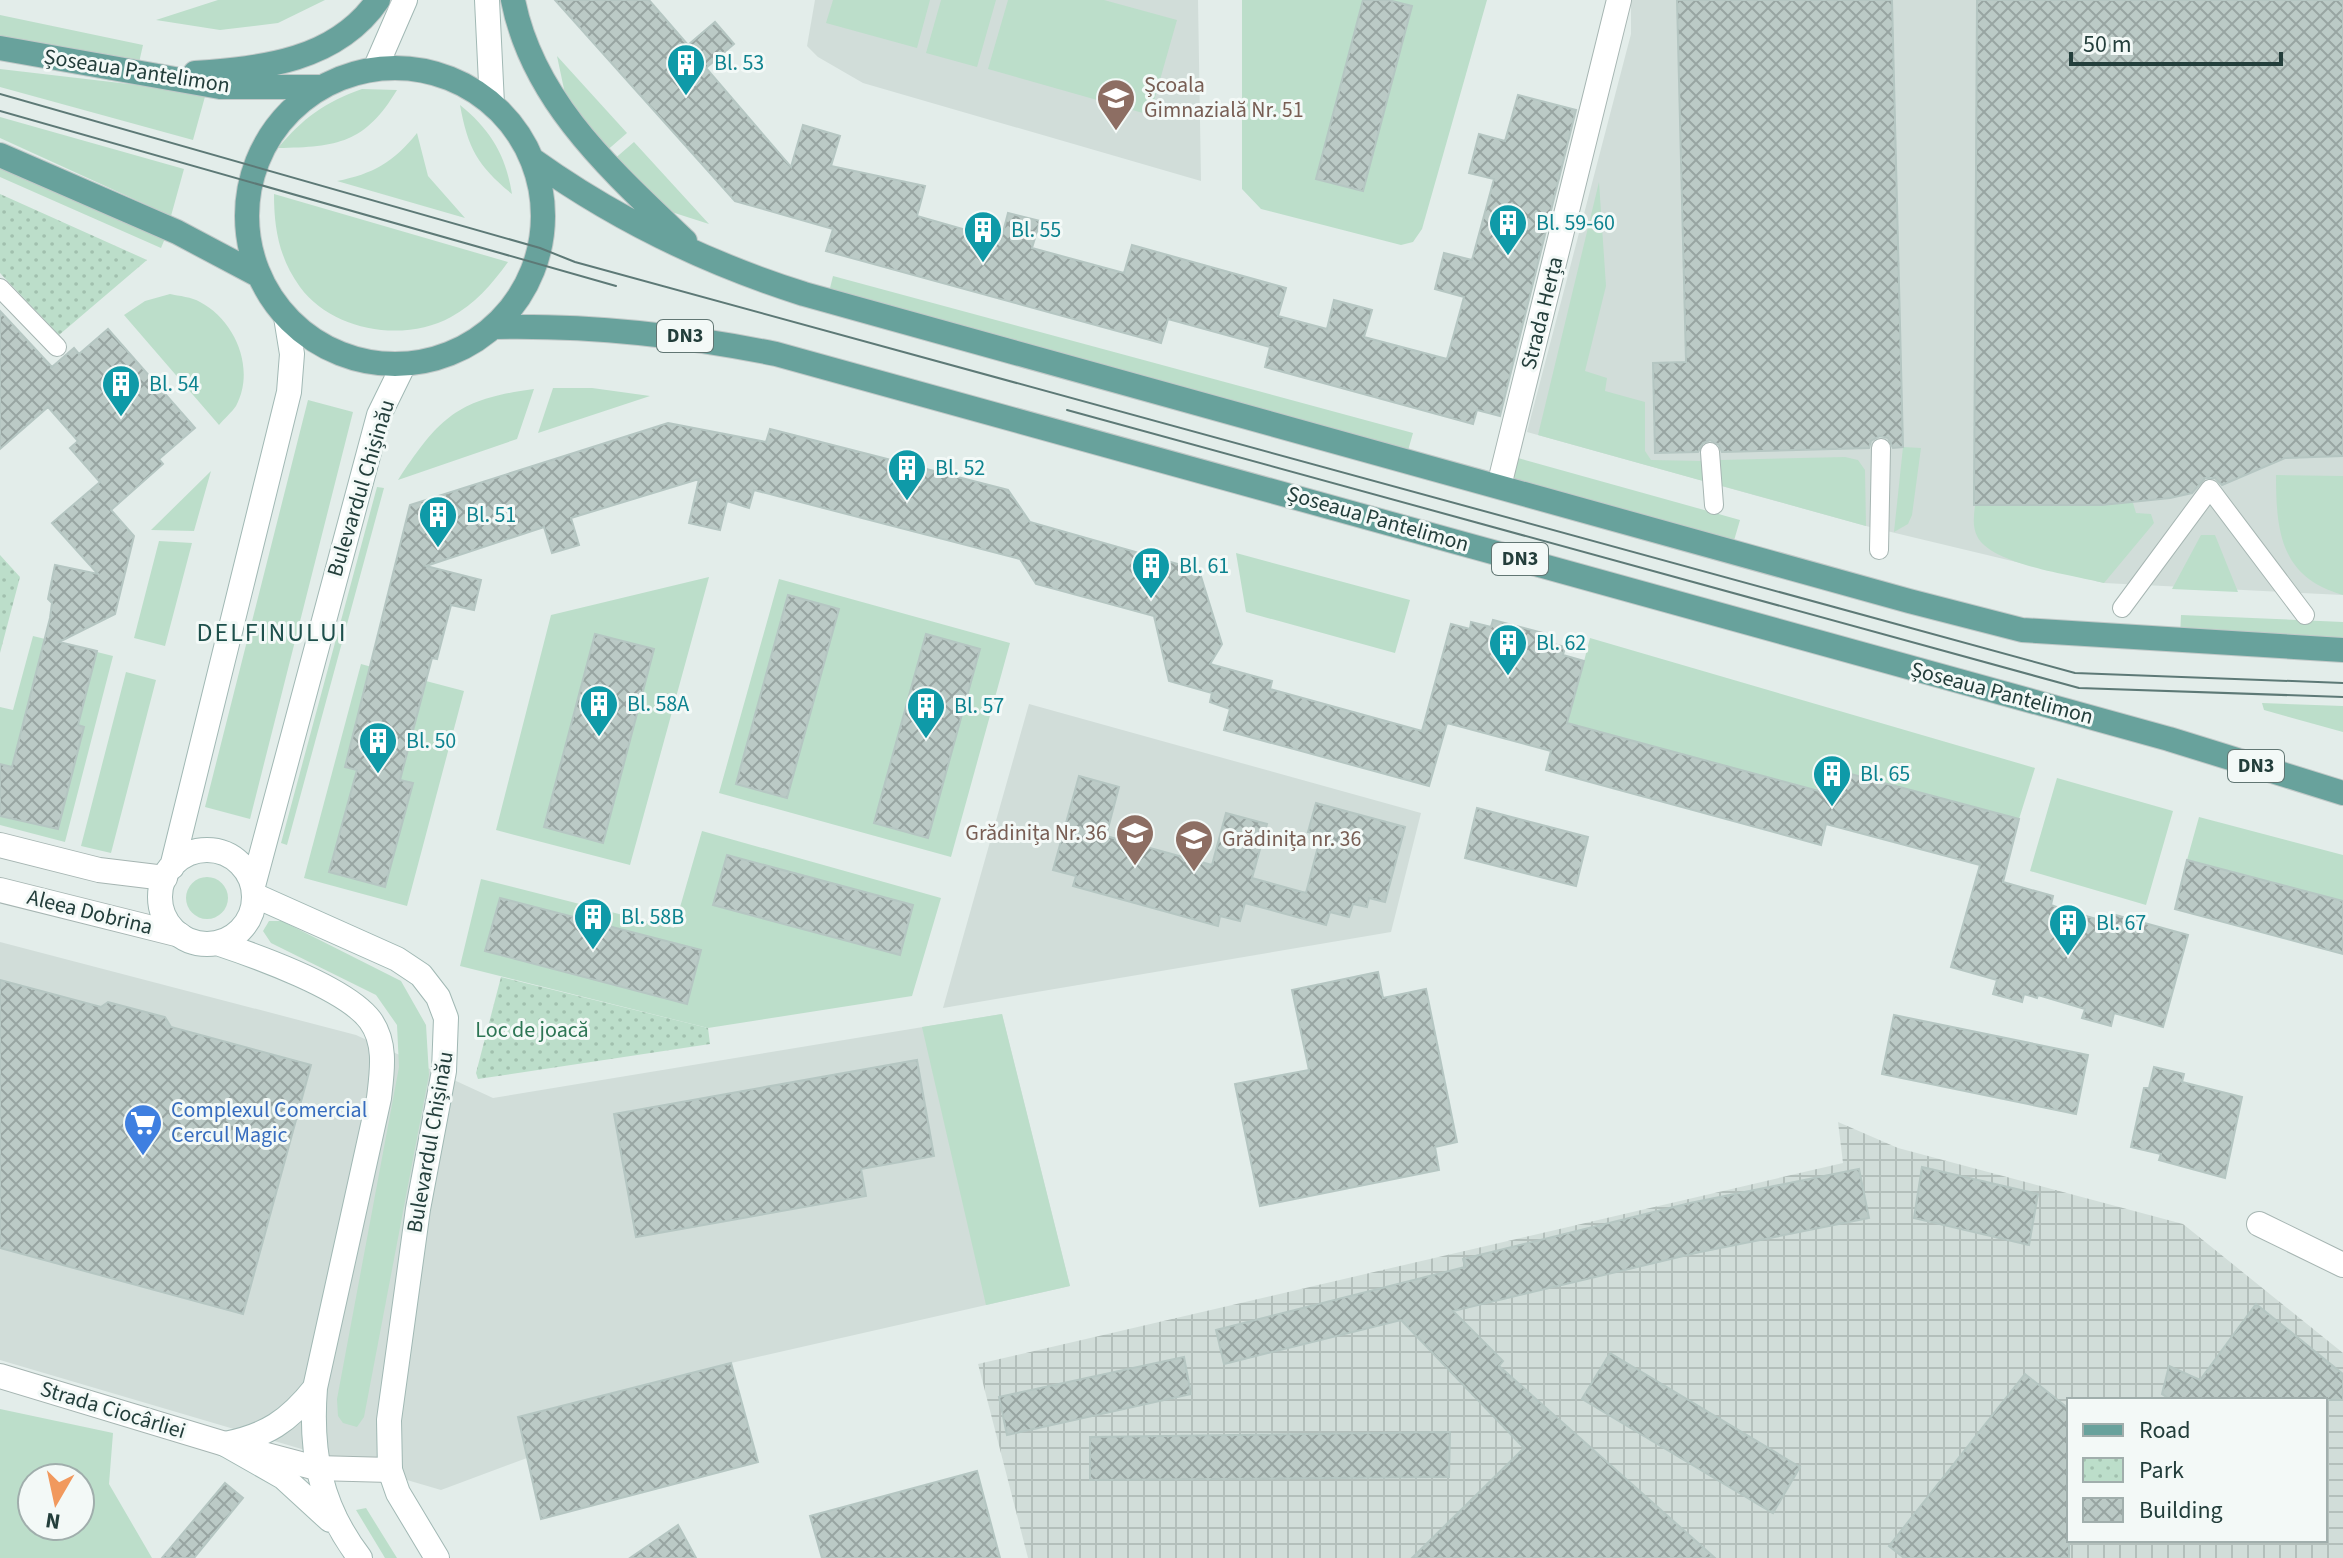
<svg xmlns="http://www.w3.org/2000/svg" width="2343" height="1558" font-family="'Source Sans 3',sans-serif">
  <defs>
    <pattern id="industrial-grid" width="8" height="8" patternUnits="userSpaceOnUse" patternTransform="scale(2)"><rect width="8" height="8" fill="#d1ddd9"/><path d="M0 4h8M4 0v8" fill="none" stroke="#b3bfbb"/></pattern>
    <pattern id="park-dots" width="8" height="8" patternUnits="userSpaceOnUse" patternTransform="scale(2)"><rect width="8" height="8" fill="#bcdeca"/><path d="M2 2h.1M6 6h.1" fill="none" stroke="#a1c0ae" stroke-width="1.8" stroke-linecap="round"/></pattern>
    <pattern id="building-cross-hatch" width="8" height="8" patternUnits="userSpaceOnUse" patternTransform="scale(2)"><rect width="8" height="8" fill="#bbcac6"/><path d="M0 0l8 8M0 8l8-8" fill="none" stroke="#98a5a2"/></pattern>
  </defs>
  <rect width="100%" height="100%" fill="#e3edea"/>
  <path fill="#d1ddd9" d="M 815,0 L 1198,0 L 1201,181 L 863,83 L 818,57 L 807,46 Z
    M 1631,0 L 2343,0 L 2343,595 L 2104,583 L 1866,526 L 1527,432 L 1631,34 Z
    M 1029,704 L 1421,813 L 1391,932 L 943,1008 Z
    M 0,942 L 356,1035 L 493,1098 L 1002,1014 L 1070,1286 L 731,1363 L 519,1417 L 527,1458 L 441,1490 L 0,1360 Z"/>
  <path fill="url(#industrial-grid)" fill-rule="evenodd" d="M 1838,1122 L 1898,1148 L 2183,1224 L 2343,1353 L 2343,1558 L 1028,1558 L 978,1364 L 1843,1163 ZM 2069,1400 L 2325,1400 L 2325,1540 L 2069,1540 Z"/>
  <path fill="#bcdeca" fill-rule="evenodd" d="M 218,0 L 325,0 L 278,23 L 220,30 L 156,20 Z
    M 833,0 L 930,0 L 917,48 L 826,23 Z
    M 941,0 L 996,0 L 977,67 L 926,53 Z
    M 1008,0 L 1104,0 L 1177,20 L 1150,115 L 988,69 Z
    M 1242,0 L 1487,0 L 1422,229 L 1413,242 L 1401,245 L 1261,209 L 1242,189 Z
    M 0,15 L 143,45 L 138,67 L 0,38 Z
    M 557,56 L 627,133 L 604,153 L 568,108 Z
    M 0,69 L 206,93 L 193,140 L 0,87 Z
    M 362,89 L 397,90 C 365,143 338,147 278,148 C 303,118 325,102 362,89 Z
    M 460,105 C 491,130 506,156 512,194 C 478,166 468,149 460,105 Z
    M 0,117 L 184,169 L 171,216 L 0,138 Z
    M 417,133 L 428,176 L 465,218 L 337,181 C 373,174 394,162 417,133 Z
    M 634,142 L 709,224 L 659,208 L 612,161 Z
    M 0,162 L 166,236 L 161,248 L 0,177 Z
    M 1599,182 L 1606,286 L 1585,371 L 1607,378 L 1605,391 L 1645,402 L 1645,451 L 1651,460 L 1702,461 L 1703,481 L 1538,435 Z
    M 274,194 L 508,262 C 492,284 475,304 451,317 C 404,343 332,331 300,287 C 279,258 274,228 274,194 Z
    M 833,276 L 1413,433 L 1407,454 L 828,296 Z
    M 170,294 C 179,296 192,297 200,302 C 235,320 256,369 236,406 C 232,412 224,419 219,425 L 124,315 L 145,301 Z
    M 553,388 L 592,388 L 650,396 L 538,433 Z
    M 534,389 L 517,439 L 398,480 C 439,418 457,399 534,389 Z
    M 308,400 L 353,412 L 250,819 L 205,807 Z
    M 1903,447 L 1921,448 L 1912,515 L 1908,524 L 1894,532 Z
    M 1845,457 L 1858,460 L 1865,470 L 1866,526 L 1722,486 L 1720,460 Z
    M 1518,458 L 1740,520 L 1733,544 L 1512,482 Z
    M 211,471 L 194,531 L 151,530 Z
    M 2276,475 L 2343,476 L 2343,595 C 2281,577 2276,533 2276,475 Z
    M 377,487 L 384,488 L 287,845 L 281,843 Z
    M 2133,503 L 2136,513 L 2151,514 L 2154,523 L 2104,583 C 2073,575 1991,565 1977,536 C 1972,526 1974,515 1975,505 Z
    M 2201,535 L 2215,535 L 2238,592 L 2172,589 Z
    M 159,541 L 192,543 L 165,646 L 134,638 Z
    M 1236,553 L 1410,600 L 1395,653 L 1246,612 Z
    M 709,577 L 630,865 L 496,830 L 551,615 Z
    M 779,579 L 1010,643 L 951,857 L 719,793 Z
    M 2181,615 L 2343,622 L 2343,643 L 2180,636 Z
    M 33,636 L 113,656 L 65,842 L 0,825 L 0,707 L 13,710 Z
    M 1590,638 L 2035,768 L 2019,819 L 1848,773 L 1841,797 L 1559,721 L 1575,696 Z
    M 361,664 L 379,669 L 346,767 L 357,770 L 330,872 L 385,887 L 413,784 L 400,780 L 426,681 L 464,691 L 407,906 L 304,878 Z
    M 126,672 L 156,680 L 111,853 L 81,846 Z
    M 2262,703 L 2343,706 L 2343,732 L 2264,710 Z
    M 2057,778 L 2173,811 L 2146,905 L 2030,871 Z
    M 2199,817 L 2343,855 L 2343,902 L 2187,860 Z
    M 702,831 L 941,898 L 912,996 L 708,1028 L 460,966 L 481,879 L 674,928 Z
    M186 898a21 21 0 1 1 42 0a21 21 0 1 1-42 0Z
    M 269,921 L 282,921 L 401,981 L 426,1025 L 429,1075 L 364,1417 L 357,1427 L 343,1423 L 338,1416 L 337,1399 L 399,1067 L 397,1025 L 376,995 L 271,943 L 263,931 Z
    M 1002,1014 L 1070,1286 L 986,1305 L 922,1027 Z
    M 0,1409 L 113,1433 L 109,1484 L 152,1558 L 0,1558 ZM 80,1478 L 80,1526 L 32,1526 L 32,1478 Z
    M 366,1508 L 397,1558 L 385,1558 L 382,1553 L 356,1510 Z"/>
  <path fill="url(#park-dots)" d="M 0,194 L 147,260 L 59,335 L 0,273 Z
    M 0,555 L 20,577 L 0,653 Z
    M 501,977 L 708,1028 L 710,1044 L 478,1079 L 476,1073 Z"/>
  <path fill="url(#building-cross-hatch)" stroke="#b5c6c2" stroke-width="2" d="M 555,0 L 649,0 L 688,45 L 715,22 L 734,44 L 706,68 L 791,167 L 803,125 L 840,136 L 831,166 L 925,186 L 917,216 L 1001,240 L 1008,213 L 1040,221 L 1032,248 L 1124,273 L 1132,245 L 1286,288 L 1278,316 L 1327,329 L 1334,300 L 1372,310 L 1364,337 L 1447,359 L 1464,297 L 1435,289 L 1444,253 L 1472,260 L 1494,179 L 1469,173 L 1479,134 L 1505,141 L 1518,95 L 1576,110 L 1500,416 L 1477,410 L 1473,424 L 1265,367 L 1270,347 L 1168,319 L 1161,343 L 826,251 L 833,229 L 735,201 Z
    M 1363,0 L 1388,0 L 1412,6 L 1363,191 L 1316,179 Z
    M 1677,0 L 1892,0 L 1903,447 L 1893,448 L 1888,438 L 1880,436 L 1871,441 L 1869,448 L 1722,452 L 1719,445 L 1710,440 L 1703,443 L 1698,452 L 1655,453 L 1653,363 L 1686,362 Z
    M 1977,0 L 2343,0 L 2343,456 L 2285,458 L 2222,485 L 2215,478 L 2205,478 L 2192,493 L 2170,498 L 2102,505 L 1974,505 Z
    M 0,311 L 52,367 L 74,348 L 79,354 L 108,329 L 195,428 L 159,459 L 163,464 L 111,510 L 134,536 L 115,614 L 59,642 L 97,651 L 78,725 L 84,727 L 58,829 L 0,816 L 0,764 L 12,767 L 50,618 L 52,603 L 48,599 L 55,565 L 98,574 L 52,523 L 100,482 L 70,448 L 78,441 L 48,407 L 0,449 Z
    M 668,423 L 766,442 L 770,429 L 1008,490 L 1030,522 L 1199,570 L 1222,644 L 1210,664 L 1272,681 L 1270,689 L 1422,731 L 1451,624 L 1470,629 L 1471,622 L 1491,627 L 1493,620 L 1543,633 L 1542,641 L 1565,647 L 1563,655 L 1584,661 L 1567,723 L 1841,797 L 1847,773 L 2019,819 L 2003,882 L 2053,896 L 2051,905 L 2062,909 L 2110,923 L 2112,914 L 2188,935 L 2163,1027 L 2114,1013 L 2111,1026 L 2082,1018 L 2085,1009 L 2038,995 L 2037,998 L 2024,994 L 2022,1002 L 1993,994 L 1997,980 L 1951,967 L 1980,865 L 1826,824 L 1821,845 L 1546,770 L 1551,751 L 1447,723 L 1429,786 L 1224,730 L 1230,709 L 1210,702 L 1212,693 L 1169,681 L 1154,616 L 1036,584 L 1020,559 L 754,490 L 749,508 L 727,501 L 720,530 L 689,523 L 699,479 L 571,518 L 579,545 L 552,553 L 544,527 L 426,566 L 481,580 L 474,610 L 451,605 L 437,659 L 432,658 L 400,780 L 413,783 L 385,887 L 329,872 L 357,770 L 345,767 L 410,505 Z
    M 788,595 L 839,609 L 787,798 L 736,784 Z
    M 595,634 L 654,649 L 603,843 L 544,827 Z
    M 926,634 L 980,649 L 928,838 L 874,823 Z
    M 1079,776 L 1119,787 L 1106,836 L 1212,865 L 1226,813 L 1267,824 L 1252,878 L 1306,893 L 1321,835 L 1308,832 L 1316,803 L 1405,827 L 1385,902 L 1369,898 L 1367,907 L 1353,904 L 1349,917 L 1330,912 L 1326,925 L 1245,903 L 1240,921 L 1220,916 L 1218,926 L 1073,886 L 1076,876 L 1053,870 Z
    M 1477,808 L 1588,837 L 1576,886 L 1465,858 Z
    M 727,855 L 913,905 L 900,955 L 713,905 Z
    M 2187,860 L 2343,901 L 2343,954 L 2175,909 Z
    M 500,898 L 701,950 L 687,1004 L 485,951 Z
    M 1378,972 L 1383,998 L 1426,989 L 1457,1142 L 1435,1147 L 1439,1170 L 1260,1206 L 1235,1084 L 1309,1070 L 1292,990 Z
    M 0,980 L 101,1007 L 108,1002 L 165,1017 L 171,1027 L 311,1065 L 243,1314 L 0,1248 Z
    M 1894,1015 L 2088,1055 L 2076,1114 L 1882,1074 Z
    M 917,1060 L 934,1156 L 861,1169 L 866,1196 L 636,1237 L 614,1114 Z
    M 2154,1067 L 2184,1074 L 2182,1082 L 2242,1097 L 2225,1178 L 2159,1160 L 2161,1154 L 2131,1147 L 2144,1088 L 2149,1088 Z
    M 1922,1167 L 2038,1194 L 2029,1245 L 1914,1218 Z
    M 1859,1169 L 1869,1218 L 1700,1252 L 1453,1311 L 1503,1361 L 1499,1366 L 1715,1558 L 1412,1558 L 1524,1448 L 1401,1320 L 1224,1364 L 1216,1330 L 1465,1267 L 1463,1259 L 1690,1203 Z
    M 2256,1304 L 2343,1374 L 2343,1400 L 2171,1400 L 2162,1394 L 2169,1366 L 2200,1380 Z
    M 1610,1353 L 1800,1467 L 1773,1513 L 1582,1399 Z
    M 1184,1357 L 1191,1394 L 1007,1435 L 999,1397 Z
    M 731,1363 L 758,1462 L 541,1519 L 518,1417 Z
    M 2025,1374 L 2069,1409 L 2069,1558 L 1904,1558 L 1889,1546 Z
    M 1450,1432 L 1449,1477 L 1090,1480 L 1090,1437 Z
    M 977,1471 L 1000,1558 L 822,1558 L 810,1516 Z
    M 225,1483 L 243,1498 L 194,1558 L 162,1558 Z
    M 678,1525 L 696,1558 L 630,1558 Z"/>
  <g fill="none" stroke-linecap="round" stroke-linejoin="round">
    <g stroke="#a6b5b2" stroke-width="20">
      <path id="pedestrian" d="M 0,288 L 57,347
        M 1710,452 L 1714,505
        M 1879,550 L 1881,448
        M 2122,608 L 2210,489 L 2305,615"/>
    </g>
    <g stroke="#a6b5b2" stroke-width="26">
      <path id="minor" d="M 1499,486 L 1619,0
        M 0,845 L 99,870 L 165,878
        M 0,890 L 180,935
        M 2259,1224 L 2343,1265
        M 0,1376 L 225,1444 L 316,1468 L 390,1470"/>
    </g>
    <g stroke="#a1b8b4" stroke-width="26">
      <path id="secondary" d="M 487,0 L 492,104
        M 375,69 L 405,0
        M160 897a47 47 0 1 1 94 0a47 47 0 1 1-94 0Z
        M 172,867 L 289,392 L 292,354 L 286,317
        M 253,886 L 379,415 L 404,364
        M 254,895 L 397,959 L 421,975 L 438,997 L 446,1018 L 444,1071 L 418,1209 L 389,1420 L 390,1470 L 398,1493 L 437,1558
        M 217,943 C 256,956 346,988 370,1020 C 387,1043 382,1072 379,1098 L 315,1388 C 310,1452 320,1506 360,1558
        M 225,1444 L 283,1477 L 330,1520
        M 225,1444 C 266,1436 289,1421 315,1388"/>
    </g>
    <g stroke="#c1c9c8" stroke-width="26">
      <path id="primary" d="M 513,0 C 533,102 613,172 685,241
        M 0,48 L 220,87 L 322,87
        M247 216a148 148 0 1 1 296 0a148 148 0 1 1-296 0Z
        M 195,73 C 263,68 336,61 378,0
        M 0,155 L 177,232 L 258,275
        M 533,160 C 617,220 706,263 804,294 L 1909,601 L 2022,630 L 2343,650
        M 495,327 C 591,325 682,335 776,354 L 2169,739 L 2343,793"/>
    </g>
    <use href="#pedestrian" stroke="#fff" stroke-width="18"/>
    <use href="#minor" stroke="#fff" stroke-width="24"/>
    <use href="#secondary" stroke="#fff" stroke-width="24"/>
    <use href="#primary" stroke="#68a29c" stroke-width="24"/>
    <path stroke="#5d7976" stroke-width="2" d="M 0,94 L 540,248 L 575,262 L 2075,673 L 2343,683
      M 0,111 L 616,286
      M 1067,410 L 2079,688 L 2343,697"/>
  </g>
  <defs>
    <g id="building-pin" transform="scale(2)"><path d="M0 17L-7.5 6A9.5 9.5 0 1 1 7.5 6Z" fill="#0f9aa8" stroke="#f3f9f7"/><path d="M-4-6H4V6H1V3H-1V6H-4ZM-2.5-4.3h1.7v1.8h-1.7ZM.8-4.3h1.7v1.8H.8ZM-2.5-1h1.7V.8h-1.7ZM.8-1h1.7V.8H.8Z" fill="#fff"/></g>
    <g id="school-pin" transform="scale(2)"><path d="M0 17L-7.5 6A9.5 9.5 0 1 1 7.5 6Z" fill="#8d6e63" stroke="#f3f9f7"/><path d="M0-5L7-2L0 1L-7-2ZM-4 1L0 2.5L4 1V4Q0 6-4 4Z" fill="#fff"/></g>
    <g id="supermarket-pin" transform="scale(2)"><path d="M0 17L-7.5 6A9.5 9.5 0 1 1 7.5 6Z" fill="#3f7fe0" stroke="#f3f9f7"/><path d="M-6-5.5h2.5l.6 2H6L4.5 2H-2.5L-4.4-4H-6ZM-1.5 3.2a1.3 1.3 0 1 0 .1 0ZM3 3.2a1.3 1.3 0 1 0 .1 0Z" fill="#fff"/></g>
  </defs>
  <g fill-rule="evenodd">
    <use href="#building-pin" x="686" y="63"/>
    <use href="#school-pin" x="1116" y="98"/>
    <use href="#building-pin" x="1508" y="223"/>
    <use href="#building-pin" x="983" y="230"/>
    <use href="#building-pin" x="121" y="384"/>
    <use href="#building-pin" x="907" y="468"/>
    <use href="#building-pin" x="438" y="515"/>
    <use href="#building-pin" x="1151" y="566"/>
    <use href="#building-pin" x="1508" y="643"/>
    <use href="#building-pin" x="599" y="704"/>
    <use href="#building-pin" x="926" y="706"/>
    <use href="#building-pin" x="378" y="741"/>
    <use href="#building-pin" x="1832" y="774"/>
    <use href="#school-pin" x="1135" y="833"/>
    <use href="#school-pin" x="1194" y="839"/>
    <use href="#building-pin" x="593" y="917"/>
    <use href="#building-pin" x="2068" y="923"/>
    <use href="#supermarket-pin" x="143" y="1123"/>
  </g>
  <g text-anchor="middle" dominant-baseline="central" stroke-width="6" stroke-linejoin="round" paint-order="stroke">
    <g fill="#f3f9f7" stroke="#617673" stroke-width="2">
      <rect x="657" y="320" width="56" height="32" rx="6"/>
      <rect x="1492" y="543" width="56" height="32" rx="6"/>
      <rect x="2228" y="750" width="56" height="32" rx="6"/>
    </g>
    <g font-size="20" font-weight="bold" fill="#233e3b">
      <text x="685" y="336">DN3</text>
      <text x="1520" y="559">DN3</text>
      <text x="2256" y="766">DN3</text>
    </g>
    <g font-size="22" fill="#0d838f" stroke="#f3f9f7" text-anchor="start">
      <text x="714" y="63">Bl. 53</text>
      <text x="1536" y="223">Bl. 59-60</text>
      <text x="1011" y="230">Bl. 55</text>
      <text x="149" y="384">Bl. 54</text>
      <text x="935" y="468">Bl. 52</text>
      <text x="466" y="515">Bl. 51</text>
      <text x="1179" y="566">Bl. 61</text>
      <text x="1536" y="643">Bl. 62</text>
      <text x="627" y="704">Bl. 58A</text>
      <text x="954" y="706">Bl. 57</text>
      <text x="406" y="741">Bl. 50</text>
      <text x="1860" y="774">Bl. 65</text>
      <text x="621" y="917">Bl. 58B</text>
      <text x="2096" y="923">Bl. 67</text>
    </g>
    <g font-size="22" fill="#233e3b" stroke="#f3f9f7">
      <text transform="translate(137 71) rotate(9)">Șoseaua Pantelimon</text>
      <text transform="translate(1542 313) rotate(-76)">Strada Herța</text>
      <text transform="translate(361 488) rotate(-73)">Bulevardul Chișinău</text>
      <text transform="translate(1378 519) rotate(16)">Șoseaua Pantelimon</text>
      <text transform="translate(2002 693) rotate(15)">Șoseaua Pantelimon</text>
      <text transform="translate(90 912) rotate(14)">Aleea Dobrina</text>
      <text transform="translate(430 1142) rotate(-80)">Bulevardul Chișinău</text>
      <text transform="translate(113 1410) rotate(17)">Strada Ciocârliei</text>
    </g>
    <g font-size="22" fill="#785e54" stroke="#f3f9f7" text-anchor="start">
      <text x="1144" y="85">Școala<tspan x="1144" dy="25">Gimnazială Nr. 51</tspan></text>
      <text x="1107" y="833" text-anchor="end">Grădinița Nr. 36</text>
      <text x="1222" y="839">Grădinița nr. 36</text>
    </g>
    <g font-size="22" fill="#2d7554" stroke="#f3f9f7">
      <text x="532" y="1030">Loc de joacă</text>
    </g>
    <g font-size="22" fill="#366cbe" stroke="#f3f9f7" text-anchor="start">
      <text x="171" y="1110">Complexul Comercial<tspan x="171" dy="25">Cercul Magic</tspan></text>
    </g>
    <g font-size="26" letter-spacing="2" fill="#1e504c" stroke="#f3f9f7">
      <text x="272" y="632">DELFINULUI</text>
    </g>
  </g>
  <rect x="2067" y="1398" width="260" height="144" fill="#f3f9f7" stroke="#a0aeac" stroke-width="2"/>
  <rect x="2083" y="1424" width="40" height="12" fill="#68a29c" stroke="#a0aeac" stroke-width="2"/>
  <text x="2139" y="1438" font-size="24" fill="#233e3b">Road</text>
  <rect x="2083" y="1458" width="40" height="24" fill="url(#park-dots)" stroke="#a0aeac" stroke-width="2"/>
  <text x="2139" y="1478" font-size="24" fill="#233e3b">Park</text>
  <rect x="2083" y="1498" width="40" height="24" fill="url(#building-cross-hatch)" stroke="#a0aeac" stroke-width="2"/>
  <text x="2139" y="1518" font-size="24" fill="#233e3b">Building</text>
  <g transform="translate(56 1502) rotate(189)"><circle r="38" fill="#f3f9f7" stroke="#a0aeac" stroke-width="2"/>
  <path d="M0-6L14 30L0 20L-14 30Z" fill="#f1995d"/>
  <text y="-12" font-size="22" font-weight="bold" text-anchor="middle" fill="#233e3b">N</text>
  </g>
  <path d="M2071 52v12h210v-12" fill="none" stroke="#233e3b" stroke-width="4"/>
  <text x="2083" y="52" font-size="24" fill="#233e3b" stroke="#f3f9f7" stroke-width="6" paint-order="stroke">50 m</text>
</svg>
